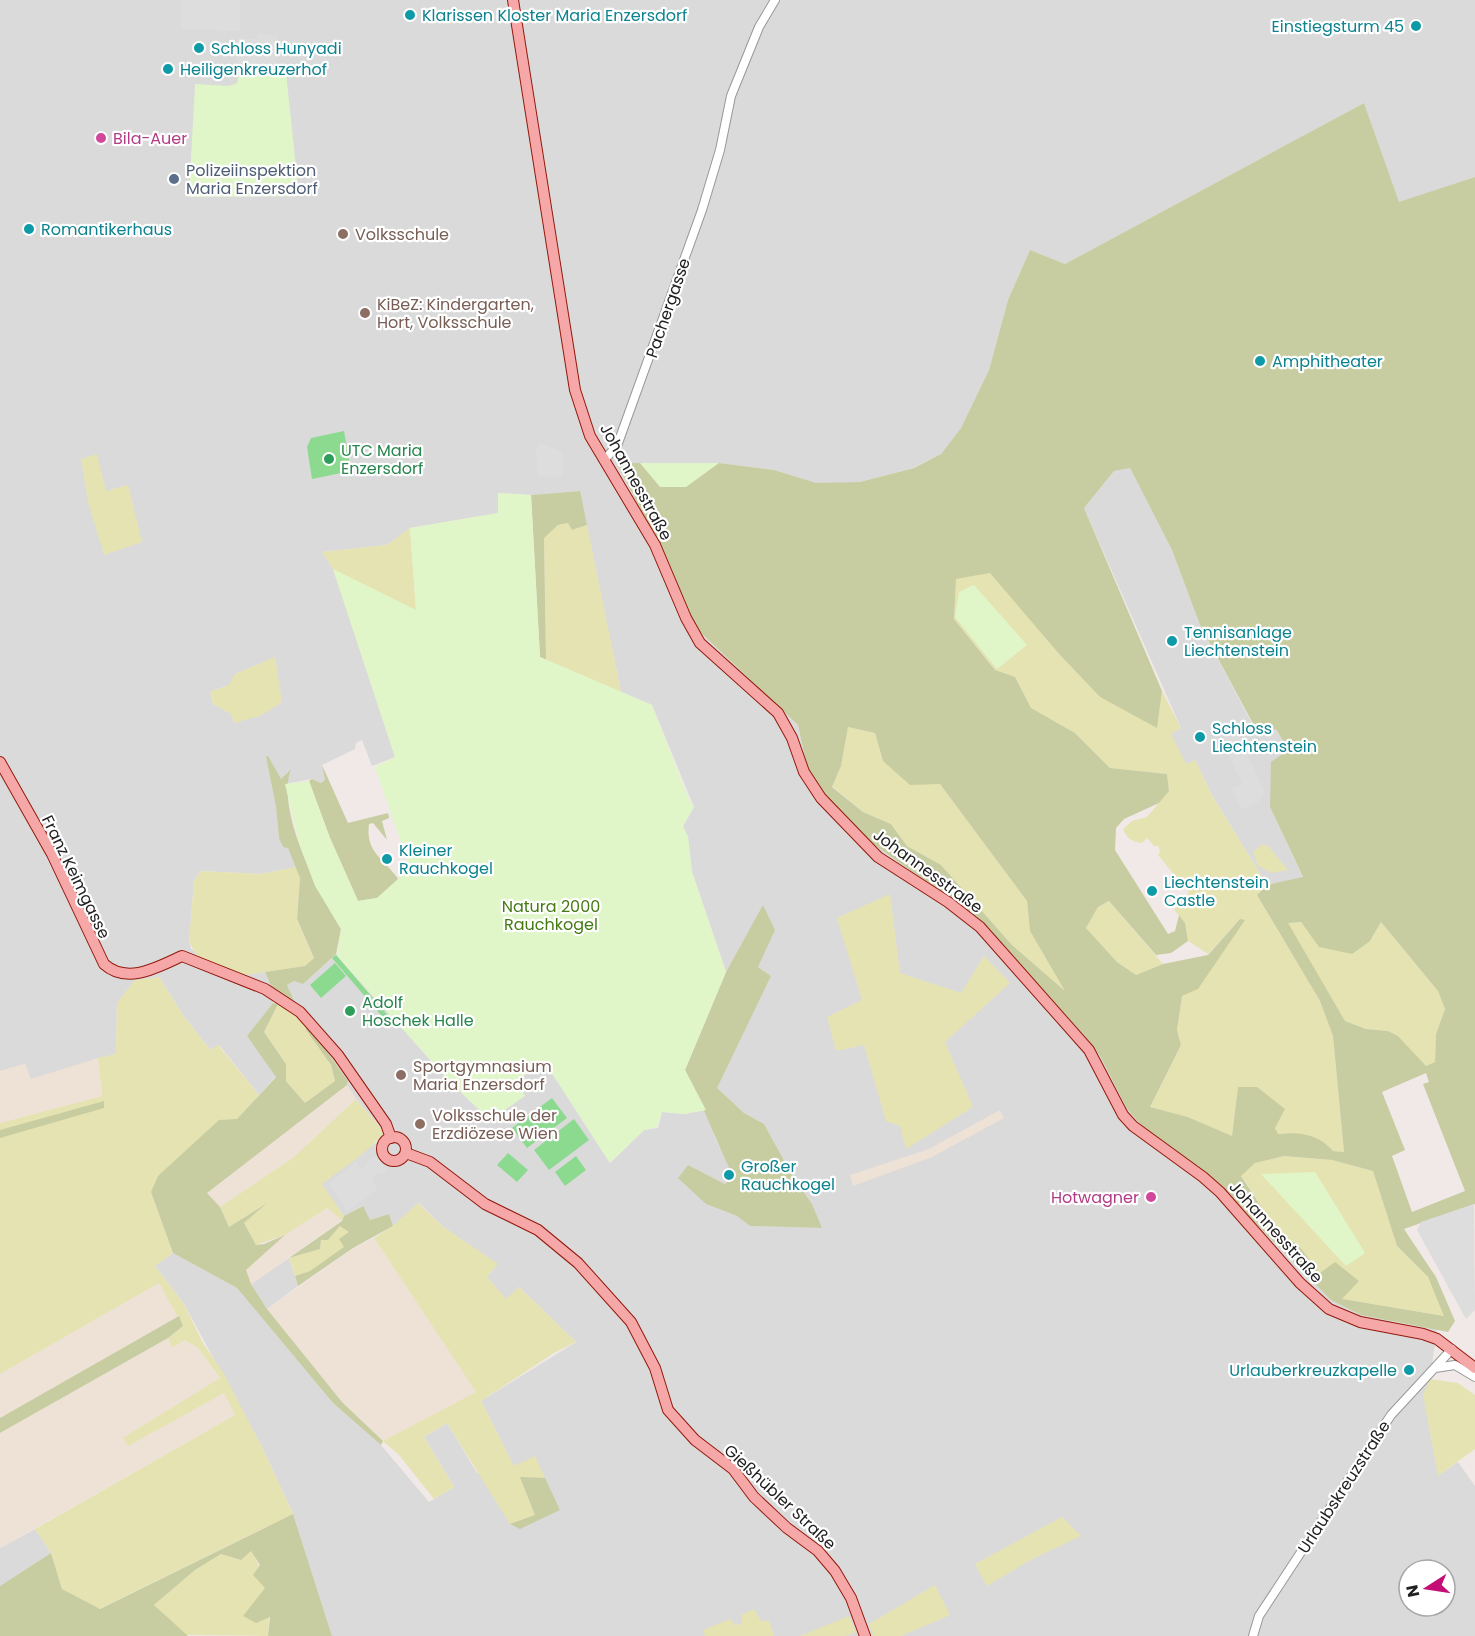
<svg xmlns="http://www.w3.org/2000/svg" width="1475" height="1636" font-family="Poppins,sans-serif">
  <rect width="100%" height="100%" fill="#f0e9e8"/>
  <path fill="#dbdada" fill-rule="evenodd" d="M 0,0 L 1475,0 L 1475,177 L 1399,203 L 1364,103 L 1065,264 L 1030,250 L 1008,300 L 989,370 L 961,428 L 941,454 L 913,468 L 860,482 L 816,484 L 774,470 L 719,463 L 621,463 L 619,468 L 662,550 L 699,631 L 798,725 L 809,776 L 977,917 L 1085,1036 L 1100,1056 L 1127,1109 L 1141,1125 L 1393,1322 L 1437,1329 L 1430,1379 L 1439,1475 L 1458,1462 L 1475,1486 L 1475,1636 L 332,1636 L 293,1514 L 263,1449 L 184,1304 L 155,1266 L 173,1253 L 237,1288 L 333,1403 L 381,1445 L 429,1502 L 454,1487 L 424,1437 L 447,1423 L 477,1473 L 514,1467 L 481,1401 L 576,1342 L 519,1287 L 506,1300 L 487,1277 L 497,1264 L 442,1226 L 419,1203 L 393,1226 L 389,1214 L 370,1220 L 362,1206 L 344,1216 L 321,1184 L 367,1148 L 378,1142 L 384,1132 L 356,1099 L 347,1085 L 348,1081 L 296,1005 L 287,985 L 294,981 L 303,984 L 336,954 L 450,1082 L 490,1120 L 517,1079 L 546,1064 L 610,1163 L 644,1130 L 658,1128 L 662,1112 L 684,1114 L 706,1110 L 716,1140 L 734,1176 L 725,1184 L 688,1165 L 706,1204 L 737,1216 L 750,1226 L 821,1228 L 812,1204 L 792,1175 L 764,1124 L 744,1113 L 716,1088 L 771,976 L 758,967 L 763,906 L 726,972 L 692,872 L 688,837 L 683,826 L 694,807 L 652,705 L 621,692 L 579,491 L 531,495 L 498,493 L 499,513 L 410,528 L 387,545 L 323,552 L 333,569 L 395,757 L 372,766 L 362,740 L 356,743 L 355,749 L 322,765 L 325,780 L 321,783 L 312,779 L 285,784 L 289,770 L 281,780 L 266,757 L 276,807 L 279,838 L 288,848 L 297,867 L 260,874 L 201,871 L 194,881 L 189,942 L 191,949 L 245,975 L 265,972 L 272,988 L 273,1003 L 247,1036 L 276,1076 L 259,1095 L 219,1045 L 211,1051 L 183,1015 L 159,977 L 117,1003 L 116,1054 L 30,1080 L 25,1064 L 0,1071 ZM 229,685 L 232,714 L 213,704 L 210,692 ZM 1409,1570 L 1445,1570 L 1445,1606 L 1409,1606 Z
    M 1130,468 L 1172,550 L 1200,625 L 1257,733 L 1276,729 L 1288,751 L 1270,807 L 1303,878 L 1267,885 L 1213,797 L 1195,761 L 1186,765 L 1170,733 L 1181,728 L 1084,508 L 1114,471 Z
    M 289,1258 L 298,1286 L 267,1309 L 251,1284 Z
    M 35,1529 L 51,1553 L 0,1586 L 0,1548 Z"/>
  <path fill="#eee1d5" d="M 98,1058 L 102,1096 L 0,1123 L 0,1071 L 25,1064 L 31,1079 Z
    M 347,1085 L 356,1099 L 294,1157 L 220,1207 L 207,1193 Z
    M 1000,1110 L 1004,1118 L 932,1157 L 853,1186 L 850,1175 L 929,1149 Z
    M 327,1208 L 342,1220 L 251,1284 L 246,1270 L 260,1255 L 285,1235 Z
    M 374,1238 L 476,1392 L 383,1441 L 342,1402 L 267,1309 L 354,1248 Z
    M 159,1283 L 179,1316 L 0,1418 L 0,1374 Z
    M 168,1338 L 172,1348 L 185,1340 L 198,1348 L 220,1379 L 124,1438 L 128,1445 L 224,1393 L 235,1415 L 0,1548 L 0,1433 Z"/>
  <path fill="#e6e3b2" d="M 97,454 L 106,491 L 128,485 L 142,542 L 104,555 L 88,502 L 81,459 Z
    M 568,523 L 572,530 L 587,525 L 621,692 L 546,660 L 544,537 L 558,525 Z
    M 410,528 L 416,610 L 395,757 L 333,569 L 322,552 L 387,545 Z
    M 990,572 L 1060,655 L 1100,697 L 1157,727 L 1162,691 L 1181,728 L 1171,734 L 1186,764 L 1195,760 L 1213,797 L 1267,885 L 1257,895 L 1320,1001 L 1333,1036 L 1344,1152 L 1333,1151 C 1319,1136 1298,1132 1277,1134 L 1275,1128 L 1238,1087 L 1232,1136 L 1188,1117 L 1150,1107 L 1181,1045 L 1177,1030 L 1182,996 L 1239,920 L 1208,954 L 1188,941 L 1185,923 L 1174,910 L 1189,893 L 1158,855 L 1160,851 L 1158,846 L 1154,846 L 1147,838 L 1142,843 C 1132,842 1126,838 1123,829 L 1132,821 L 1147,817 L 1169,791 L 1167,774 L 1110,768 L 1075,733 L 1031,708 L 1015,678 L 995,670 L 954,619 L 956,579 Z
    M 275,657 L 282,702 L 260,716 L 234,723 L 231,714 L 213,704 L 210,692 L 229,685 L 235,674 Z
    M 848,727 L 875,733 L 883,761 L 940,784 L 1027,901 L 1030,931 L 1067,993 L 1012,945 L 941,865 L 907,846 L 891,824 L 863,812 L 832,786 L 841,766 Z
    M 1263,844 L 1268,846 L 1288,870 L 1272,873 L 1258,866 L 1253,852 Z
    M 297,867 L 300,878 L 297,920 L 314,958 L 305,966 L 245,975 L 197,956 L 189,942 L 194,881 L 201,871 L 260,874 Z
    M 890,894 L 900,973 L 961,993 L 984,956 L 1010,983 L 945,1042 L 973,1107 L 906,1149 L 900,1126 L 886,1121 L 864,1045 L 836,1051 L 827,1017 L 862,1000 L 837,918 Z
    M 1109,901 L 1163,964 L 1136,975 L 1117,962 L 1086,928 L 1098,907 Z
    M 1301,922 L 1320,947 L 1370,941 L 1381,922 L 1438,991 L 1445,1009 L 1436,1034 L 1435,1062 L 1426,1067 L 1398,1036 L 1388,1031 L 1366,1029 L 1345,1021 L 1287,923 Z
    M 159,977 L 183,1015 L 210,1050 L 218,1045 L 259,1095 L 237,1119 L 151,1192 L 173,1253 L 155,1266 L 184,1304 L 203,1343 L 224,1374 L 263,1449 L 293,1514 L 99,1609 L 62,1589 L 51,1553 L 35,1529 L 235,1415 L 224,1393 L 128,1446 L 123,1438 L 220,1378 L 198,1348 L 185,1340 L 172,1348 L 168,1338 L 183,1326 L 159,1283 L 0,1374 L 0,1123 L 102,1096 L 98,1058 L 116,1054 L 117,1003 L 135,980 Z
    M 278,1004 L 307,1023 L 306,1030 L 331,1065 L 335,1081 L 305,1103 L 286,1081 L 286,1064 L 264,1032 Z
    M 356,1099 L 384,1132 C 376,1147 337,1172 322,1184 L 344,1216 L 342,1220 L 327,1208 L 285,1235 L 256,1245 L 244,1223 L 262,1206 L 229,1227 L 220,1207 L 294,1157 Z
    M 1284,1156 L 1332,1160 L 1373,1171 L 1397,1246 L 1428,1277 L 1445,1316 L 1341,1299 L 1359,1281 L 1320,1273 L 1298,1245 L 1278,1232 L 1241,1175 L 1255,1163 Z
    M 418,1203 L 442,1226 L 498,1264 L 487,1277 L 506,1299 L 519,1287 L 576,1342 L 554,1353 L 481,1401 L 514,1466 L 535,1456 L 545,1478 L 520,1477 L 535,1515 L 510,1524 L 447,1423 L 424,1437 L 454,1487 L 434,1499 L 399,1455 L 383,1441 L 476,1392 L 374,1238 L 393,1226 Z
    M 340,1226 L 350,1232 L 345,1247 L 310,1271 L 295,1276 L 289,1258 L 320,1249 L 321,1240 L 328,1240 Z
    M 1430,1379 L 1458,1383 L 1475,1395 L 1475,1449 L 1438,1476 L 1423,1395 Z
    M 1062,1517 L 1081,1536 L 1032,1559 L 987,1586 L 975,1564 Z
    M 251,1550 C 266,1576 271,1607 268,1636 L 185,1635 L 154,1605 L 195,1570 L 221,1554 L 241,1560 Z
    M 935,1585 L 950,1615 L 901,1636 L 873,1636 L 869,1624 Z
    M 754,1609 L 761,1621 L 769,1621 L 774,1636 L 705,1636 L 703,1630 L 731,1619 L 734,1625 L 742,1624 L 741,1615 Z
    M 849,1616 L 856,1632 L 846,1636 L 800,1636 Z"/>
  <path fill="#c7cda0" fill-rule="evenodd" d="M 1364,103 L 1399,202 L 1475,177 L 1475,1204 L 1404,1229 L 1436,1277 L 1455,1321 L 1448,1332 L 1361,1315 L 1331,1300 L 1212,1179 L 1141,1125 L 1127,1109 L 1100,1056 L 1085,1036 L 977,917 L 859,834 L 809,776 L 798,725 L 699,631 L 688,617 L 662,550 L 619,468 L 621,463 L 719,463 L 774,470 L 816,483 L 860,482 L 914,468 L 941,454 L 961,428 L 989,370 L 1008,300 L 1030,250 L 1065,264 ZM 1130,468 L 1172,550 L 1200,625 L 1258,733 L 1276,729 L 1288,750 L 1271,762 L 1270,807 L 1303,877 L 1267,885 L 1257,895 L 1320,1001 L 1333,1036 L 1344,1152 L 1333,1151 C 1318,1134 1300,1132 1278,1134 L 1275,1128 L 1285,1109 L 1257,1087 L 1238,1087 L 1232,1136 L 1188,1117 L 1150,1107 L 1181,1045 L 1177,1030 L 1182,996 L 1198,989 L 1245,920 L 1240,919 L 1208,955 L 1163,964 L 1136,975 L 1117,962 L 1086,928 L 1098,907 L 1109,901 L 1156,955 L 1171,953 L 1188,941 L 1185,923 L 1179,915 L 1175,931 L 1168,934 L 1115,850 L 1116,828 L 1124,819 L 1159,803 L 1169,791 L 1167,774 L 1110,768 L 1075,733 L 1031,708 L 1015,677 L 995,670 L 954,619 L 956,579 L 990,573 L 1060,655 L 1100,697 L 1157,728 L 1162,691 L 1084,508 L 1114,471 ZM 848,727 L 875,733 L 883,761 L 910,785 L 940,784 L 1027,901 L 1030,931 L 1065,991 L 1012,945 L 941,865 L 907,846 L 891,824 L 863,812 L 832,787 L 841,766 ZM 1301,922 L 1319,947 L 1352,954 L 1370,941 L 1381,922 L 1438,991 L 1445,1009 L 1436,1034 L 1435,1062 L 1426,1066 L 1398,1036 L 1388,1031 L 1366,1029 L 1345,1021 L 1288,923 ZM 1426,1073 L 1429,1082 L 1423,1084 L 1465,1191 L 1412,1212 L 1392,1156 L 1405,1150 L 1382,1092 ZM 1284,1156 L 1332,1160 L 1373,1171 L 1397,1246 L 1428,1277 L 1444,1316 L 1342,1299 L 1359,1281 L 1335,1262 L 1320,1273 L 1298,1245 L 1278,1232 L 1241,1176 L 1255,1163 Z
    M 580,491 L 587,525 L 572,530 L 568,523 L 558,525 L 544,538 L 546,660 L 540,657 L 531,495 Z
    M 268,756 L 281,779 L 291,769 C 275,811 319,892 341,929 L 336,954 L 303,984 L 294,981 L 287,985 L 296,1005 L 272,988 L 265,972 L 305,966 L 314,958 L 297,919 L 300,878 L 288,848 L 283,847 L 279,838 L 276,807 L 266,757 Z
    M 322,765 L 348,823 L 388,813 L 389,818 L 382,821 L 387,840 L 373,823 L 369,824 C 365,853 385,859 399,880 L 377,898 L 358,901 L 330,838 L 309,781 L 312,779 L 321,783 L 325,780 Z
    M 763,905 L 775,930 L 758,967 L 771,976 L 717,1088 L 744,1113 L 764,1124 L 792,1175 L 812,1204 L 822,1228 L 750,1226 L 737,1216 L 706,1204 L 678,1178 L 688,1165 L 725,1184 L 733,1176 C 716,1141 703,1105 685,1070 L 726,972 Z
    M 273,1003 L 278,1004 L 264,1032 L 286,1064 L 286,1081 L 305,1103 L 335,1081 L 331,1065 L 306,1030 L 307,1023 L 348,1081 L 347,1085 L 207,1193 L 220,1207 L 229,1227 L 267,1203 L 244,1223 L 256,1245 L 264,1244 L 285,1235 L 246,1270 L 251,1284 L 267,1309 L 342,1402 L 383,1441 L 381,1445 L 333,1403 L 237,1288 L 173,1253 L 151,1192 L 158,1176 L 219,1120 L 237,1119 L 276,1077 L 247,1036 Z
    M 104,1101 L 104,1108 L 0,1138 L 0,1130 Z
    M 363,1206 L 370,1220 L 389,1214 L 393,1226 L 353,1248 L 298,1286 L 295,1276 L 310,1271 L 344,1247 L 339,1239 L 349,1232 L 340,1226 L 328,1240 L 321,1240 L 320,1249 L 289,1258 L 342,1221 L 344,1216 Z
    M 179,1316 L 183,1326 L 168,1338 L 0,1433 L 0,1418 Z
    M 520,1477 L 545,1478 L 560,1510 L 520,1529 L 510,1524 L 535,1515 Z
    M 293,1514 L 332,1636 L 268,1636 L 270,1617 L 256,1623 L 243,1616 L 265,1588 L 253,1575 L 260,1565 L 251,1551 L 241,1560 L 221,1554 L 195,1570 L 154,1605 L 188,1636 L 0,1636 L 0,1586 L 51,1553 L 62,1589 L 100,1609 Z"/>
  <path fill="#e0f6c9" d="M 240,70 L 286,73 L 299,196 L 189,197 L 195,84 L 229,86 L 237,83 Z
    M 640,463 L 719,463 L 686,487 L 660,487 Z
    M 498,493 L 531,495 L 540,657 L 652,705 L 689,800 L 694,807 L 683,826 L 688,837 L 692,872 L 726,972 L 685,1070 L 706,1110 L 684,1114 L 662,1112 L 657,1127 L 644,1130 L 610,1163 L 546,1064 L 517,1079 L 525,1096 L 490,1120 L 450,1082 L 337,956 L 341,929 L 315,886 L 299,843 L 285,784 L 309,781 L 330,838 L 358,901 L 377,898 L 410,868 L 375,767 L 395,757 L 333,569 L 416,610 L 410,528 L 498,513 Z
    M 974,585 L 1027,645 L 997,669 L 955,617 L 959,592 Z
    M 1315,1172 L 1365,1253 L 1346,1266 L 1261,1174 Z"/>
  <path fill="#8cda8f" d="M 344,431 L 351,471 L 312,479 L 307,447 L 311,438 Z
    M 336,955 L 390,1018 L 386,1021 L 332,958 Z
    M 335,963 L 346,976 L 321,998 L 310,985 Z
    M 552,1098 L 567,1118 L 527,1148 L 512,1128 Z
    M 574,1119 L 589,1140 L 549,1170 L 534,1150 Z
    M 508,1153 L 528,1170 L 517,1182 L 497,1165 Z
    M 576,1156 L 586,1170 L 565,1186 L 555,1172 Z"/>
  <path fill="#ddd" d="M 182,0 L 240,0 L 240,31 L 181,29 Z
    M 258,34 L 278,35 L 276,72 L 247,71 L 247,64 L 236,63 L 238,38 L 258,39 Z
    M 540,443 L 562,452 L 562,477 L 538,476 L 536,451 Z
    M 1238,732 L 1264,792 L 1259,802 L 1241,809 L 1232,789 L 1242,784 L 1222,740 Z
    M 378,1157 L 388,1172 L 378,1173 L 372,1181 L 378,1189 L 347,1211 L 329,1184 L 356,1161 L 363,1169 L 371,1158 Z
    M 1474,1204 L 1475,1310 L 1466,1319 L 1417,1230 L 1421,1222 Z"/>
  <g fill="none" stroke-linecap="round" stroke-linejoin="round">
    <g stroke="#989898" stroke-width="10">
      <path id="minor" d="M 604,460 L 617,446 L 702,210 L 720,150 L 731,96 L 759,27 L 775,0
        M 1435,1368 L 1455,1365 L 1475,1377
        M 1253,1636 L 1259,1616 L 1391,1415 L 1452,1349"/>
    </g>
    <g stroke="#93180b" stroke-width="12">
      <path id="major" d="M 513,0 L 575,390 L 590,436 L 655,545 L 686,618 L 700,643 L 778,713 L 792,738 L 804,772 L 821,798 L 878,857 L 948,902 L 980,927 L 1089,1050 L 1123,1115 L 1133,1126 L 1203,1177 L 1220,1192 L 1300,1283 L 1329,1309 L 1360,1322 L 1423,1334 L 1437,1339 L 1475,1368
        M 0,762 L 52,854 L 104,964 C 127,985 158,967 182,956 L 265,989 L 300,1012 L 338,1055 L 386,1124 L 391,1138
        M382 1149a12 12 0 1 1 24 0a12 12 0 1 1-24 0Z
        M 406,1153 L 430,1162 L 485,1204 L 538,1230 L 578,1263 L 631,1322 L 655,1368 L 668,1410 L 695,1440 L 733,1469 L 754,1497 L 787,1528 L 818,1551 L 835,1571 L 851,1598 L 865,1636"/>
    </g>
    <use href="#minor" stroke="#fff" stroke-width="8"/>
    <use href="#major" stroke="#f6a8a8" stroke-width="10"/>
  </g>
  <g fill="#0f9aa8" stroke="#fff" stroke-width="2">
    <circle cx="410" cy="15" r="6"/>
    <circle cx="1416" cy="26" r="6"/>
    <circle cx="199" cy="48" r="6"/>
    <circle cx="168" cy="69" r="6"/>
    <circle cx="29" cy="229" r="6"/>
    <circle cx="1260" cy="361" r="6"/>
    <circle cx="1172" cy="641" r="6"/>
    <circle cx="1200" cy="737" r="6"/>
    <circle cx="387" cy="859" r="6"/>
    <circle cx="1152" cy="891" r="6"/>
    <circle cx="729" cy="1175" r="6"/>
    <circle cx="1409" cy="1370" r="6"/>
  </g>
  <g fill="#d1479c" stroke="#fff" stroke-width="2">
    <circle cx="101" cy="138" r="6"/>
    <circle cx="1151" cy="1197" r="6"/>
  </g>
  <circle fill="#5c6f8a" stroke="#fff" stroke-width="2" cx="174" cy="179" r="6"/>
  <g fill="#8d6e63" stroke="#fff" stroke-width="2">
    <circle cx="343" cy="234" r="6"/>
    <circle cx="365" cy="313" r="6"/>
    <circle cx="401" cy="1075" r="6"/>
    <circle cx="420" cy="1124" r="6"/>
  </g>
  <g fill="#2e9e5b" stroke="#fff" stroke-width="2">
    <circle cx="329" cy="459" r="6"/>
    <circle cx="350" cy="1011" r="6"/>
  </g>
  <g text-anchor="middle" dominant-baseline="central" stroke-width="4.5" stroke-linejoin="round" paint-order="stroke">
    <g font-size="16" fill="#0d838f" stroke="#fff" text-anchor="start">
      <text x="422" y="15">Klarissen Kloster Maria Enzersdorf</text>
      <text x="1404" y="26" text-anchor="end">Einstiegsturm 45</text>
      <text x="211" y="48">Schloss Hunyadi</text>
      <text x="180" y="69">Heiligenkreuzerhof</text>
      <text x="41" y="229">Romantikerhaus</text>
      <text x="1272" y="361">Amphitheater</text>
      <text x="1184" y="632">Tennisanlage<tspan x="1184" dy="18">Liechtenstein</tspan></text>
      <text x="1212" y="728">Schloss<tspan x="1212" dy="18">Liechtenstein</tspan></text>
      <text x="399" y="850">Kleiner<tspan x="399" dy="18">Rauchkogel</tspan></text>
      <text x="1164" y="882">Liechtenstein<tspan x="1164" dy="18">Castle</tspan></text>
      <text x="741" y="1166">Großer<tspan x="741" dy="18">Rauchkogel</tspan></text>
      <text x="1397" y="1370" text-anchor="end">Urlauberkreuzkapelle</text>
    </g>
    <g font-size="16" fill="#b23c85" stroke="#fff" text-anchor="start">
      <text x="113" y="138">Bila-Auer</text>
      <text x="1139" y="1197" text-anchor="end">Hotwagner</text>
    </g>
    <g font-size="16" fill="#4e5e75" stroke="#fff" text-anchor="start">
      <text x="186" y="170">Polizeiinspektion<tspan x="186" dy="18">Maria Enzersdorf</tspan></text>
    </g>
    <g font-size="16" fill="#785e54" stroke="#fff" text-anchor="start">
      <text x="355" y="234">Volksschule</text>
      <text x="377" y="304">KiBeZ: Kindergarten,<tspan x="377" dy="18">Hort, Volksschule</tspan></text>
      <text x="413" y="1066">Sportgymnasium<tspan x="413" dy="18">Maria Enzersdorf</tspan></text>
      <text x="432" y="1115">Volksschule der<tspan x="432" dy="18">Erzdiözese Wien</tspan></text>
    </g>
    <g font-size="16" fill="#212121" stroke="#fff">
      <text transform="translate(668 308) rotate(-71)">Pachergasse</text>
      <text transform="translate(636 482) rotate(61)">Johannesstraße</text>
      <text transform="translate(928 871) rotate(36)">Johannesstraße</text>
      <text transform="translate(76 877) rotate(64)">Franz Keimgasse</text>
      <text transform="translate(1276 1232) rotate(48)">Johannesstraße</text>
      <text transform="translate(1344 1487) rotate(-57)">Urlaubskreuzstraße</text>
      <text transform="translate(780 1497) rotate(43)">Gießhübler Straße</text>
    </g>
    <g font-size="16" fill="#27864d" stroke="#fff" text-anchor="start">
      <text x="341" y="450">UTC Maria<tspan x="341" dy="18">Enzersdorf</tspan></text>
      <text x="362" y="1002">Adolf<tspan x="362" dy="18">Hoschek Halle</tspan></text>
    </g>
    <g font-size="16" fill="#467a14" stroke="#fff">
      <text x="551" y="906">Natura 2000<tspan x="551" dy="18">Rauchkogel</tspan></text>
    </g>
  </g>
  <g transform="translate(1427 1588) rotate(258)"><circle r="28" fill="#ffffff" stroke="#a6a6a6" stroke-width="1.5"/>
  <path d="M0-4.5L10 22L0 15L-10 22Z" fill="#c40e76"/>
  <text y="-9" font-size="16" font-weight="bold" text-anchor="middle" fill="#212121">N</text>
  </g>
</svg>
